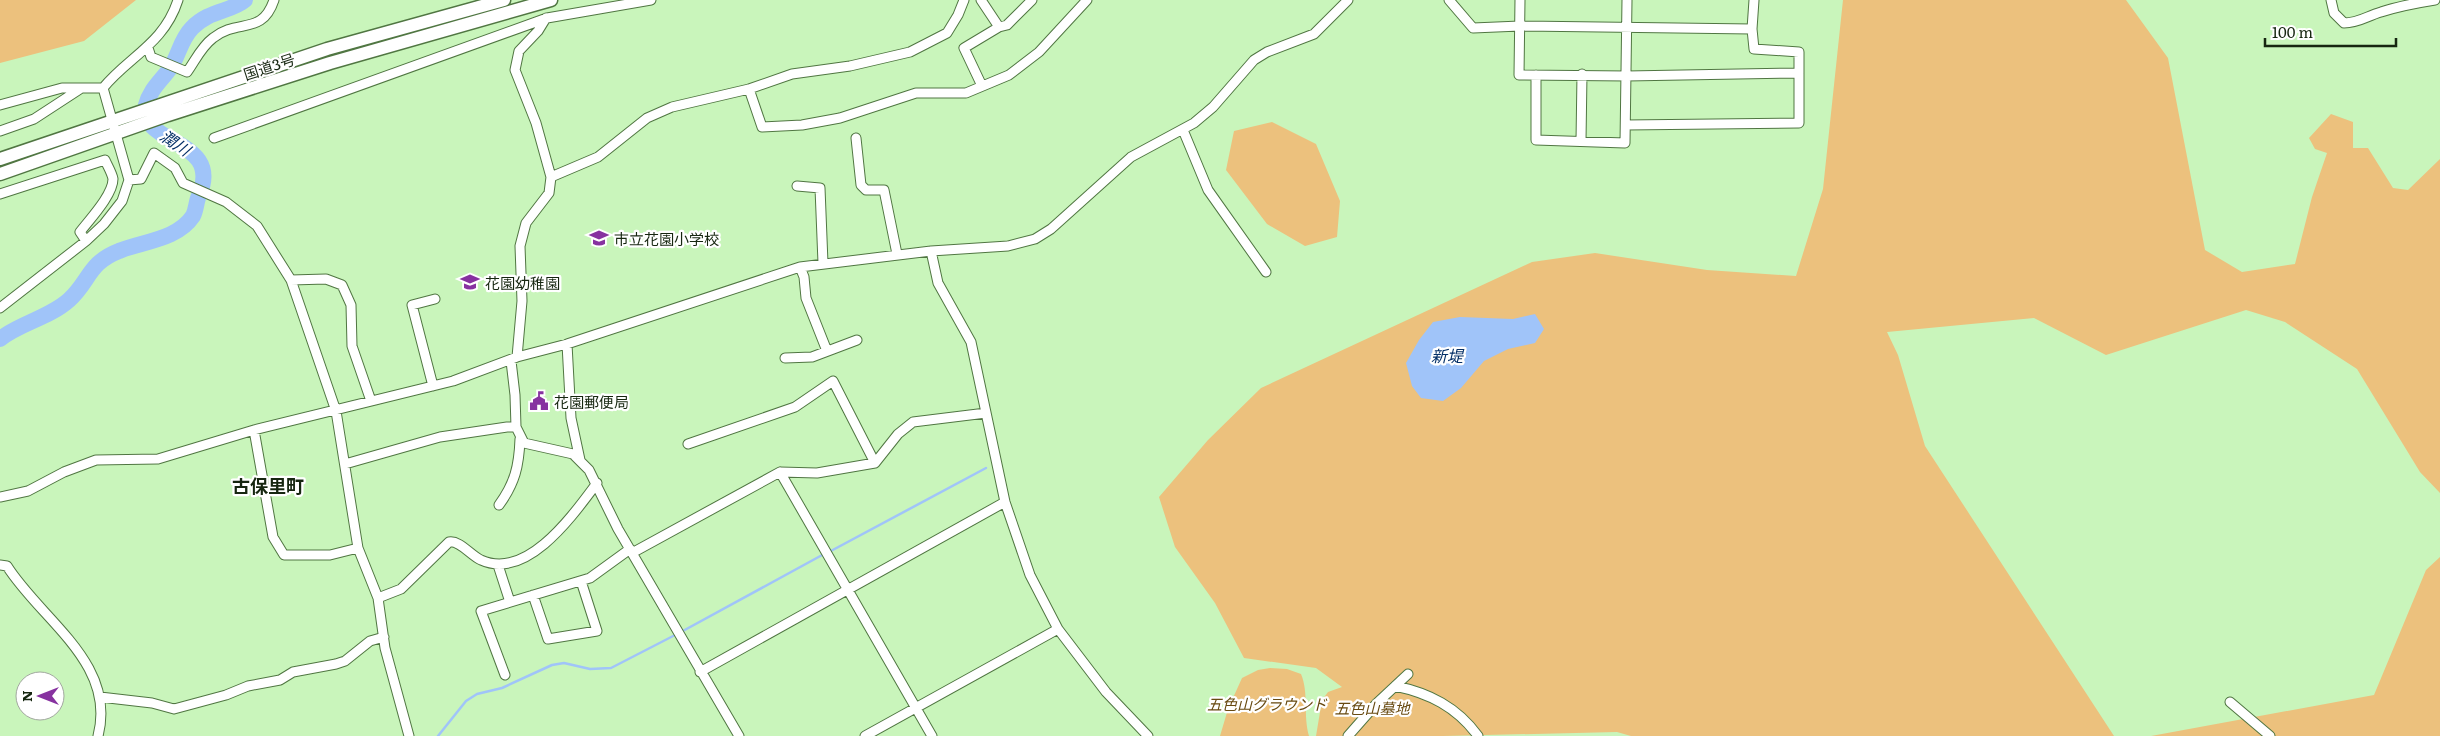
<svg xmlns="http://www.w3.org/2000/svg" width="2440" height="736" font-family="Literata,'Noto Sans JP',serif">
  <rect width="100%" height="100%" fill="#c9f5bb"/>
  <path fill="#ecc17d" d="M 0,0 L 136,0 L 84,41 L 0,63 Z
    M 1843,0 L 2126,0 L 2168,58 L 2205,250 L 2242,272 L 2295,264 L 2312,197 L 2327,153 L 2315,149 L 2309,138 L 2331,114 L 2353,122 L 2353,148 L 2368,148 L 2393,188 L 2408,190 L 2440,159 L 2440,493 L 2420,472 L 2357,369 L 2285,322 L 2246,310 L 2106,355 L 2034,318 L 1887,332 L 1898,355 L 1925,446 L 2114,736 L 1631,736 L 1617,732 L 1443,736 L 1316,736 L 1322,700 L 1328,692 L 1342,687 L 1316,668 L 1244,658 L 1215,603 L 1175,547 L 1159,497 L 1208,440 L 1261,388 L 1532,262 L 1595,253 L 1707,270 L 1796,276 L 1823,189 Z
    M 1272,122 L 1316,144 L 1340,201 L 1337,237 L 1305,246 L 1267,224 L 1226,170 L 1234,131 Z
    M 2440,557 L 2440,736 L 2151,736 L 2374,695 L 2426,570 Z
    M 1270,668 L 1287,669 L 1301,674 C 1309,693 1303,715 1309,736 L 1220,736 L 1228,709 L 1242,678 L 1258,670 Z"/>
  <path fill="#a0c4f9" d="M 1535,314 L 1544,329 L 1535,343 L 1508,349 L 1484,361 L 1461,388 L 1443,401 L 1421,398 L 1412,386 L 1406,363 L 1419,340 L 1433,322 L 1460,317 L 1513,319 Z"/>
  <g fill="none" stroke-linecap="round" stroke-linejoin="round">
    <path stroke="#a0c4f9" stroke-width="2.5" d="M 829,552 L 986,468
      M 681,632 L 824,554
      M 438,736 L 466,701 L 477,694 L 502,688 L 552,665 L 564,663 L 590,669 L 611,668 L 677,634"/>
    <path stroke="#a0c4f9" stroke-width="16" d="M 0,339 C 20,323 49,318 69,300 C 90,281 88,263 119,251 C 143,241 177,240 193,216 C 196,210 196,204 198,198 C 226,137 138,147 146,105 C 150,89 162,80 171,67 C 179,54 181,39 192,28 C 209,10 231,12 245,0"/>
    <g stroke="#507642" stroke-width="11">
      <path id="minor" d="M 981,0 L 999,27
        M 1449,0 L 1473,28 L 1520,26 L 1752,29
        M 1520,0 L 1519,75 L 1627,76 L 1799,73
        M 2331,0 L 2334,13 L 2344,23 C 2359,23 2367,16 2381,12 C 2399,6 2416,3 2435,0
        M 148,48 L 151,57 L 187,72 C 195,61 201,47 213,38 C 238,18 262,36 274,0
        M 1536,75 L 1536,140 L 1625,143 L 1627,0
        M 982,86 L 964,48 L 999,27 L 1007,25 L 1032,0
        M 749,89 L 762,127 L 802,125 L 840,118 L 916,93 L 966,93 L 1009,75 L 1039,52 L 1087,0
        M 0,105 L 62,88 L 103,88
        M 1626,125 L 1799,123 L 1799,52 L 1754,49 L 1752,29 L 1754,0
        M 1183,130 L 1208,190 L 1266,272
        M 0,131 L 34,119 L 80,89
        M 214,138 L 547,18 L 651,0
        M 856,138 L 861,185 L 866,190 L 884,190 L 897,254
        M 1581,141 L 1582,74
        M 551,177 L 598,157 L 647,118 L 672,107 L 749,89 L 792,74 L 850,66 L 910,52 L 947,33 L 958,15 L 964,0
        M 129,180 L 141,179 L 154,153 L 175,168 L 183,183 L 226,202 L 257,226 L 291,280 L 336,411 L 358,548 L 378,598 L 385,648 L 409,736
        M 797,186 L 820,188 L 823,263
        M 0,194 L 105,160 C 107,165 112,173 113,179 C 113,195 89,220 80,232 L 86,241
        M 931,251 L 938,283 L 971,342 L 1005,502 L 1030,575 L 1058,629 L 1106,692 L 1148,736
        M 800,267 L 804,277 L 806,298 L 827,351
        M 291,280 L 326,279 L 342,285 L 351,305 L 352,346 L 371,401
        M 0,308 L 86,241 L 104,224 L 122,201 L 129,180 L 103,88 C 128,57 164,44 178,0
        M 567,344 L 571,418 L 580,460
        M 517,357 L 522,301 L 520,246 L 526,223 L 549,193 L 551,177 L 536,123 L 515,70 L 519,51 L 538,31 L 546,18
        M 785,358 L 812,357 L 857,340
        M 511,361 L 515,395 L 516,427
        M 433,386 L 412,305 L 435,299
        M 254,430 L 273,537 L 284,555 L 330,555 L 358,548
        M 688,444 L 795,407 L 833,381 L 875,463
        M 345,464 L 440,437 L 507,427 L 516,427 L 524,443 L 573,454 L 589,470 L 618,529 L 739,736
        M 780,472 L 817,473 L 875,463 L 898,434 L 913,422 L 986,413
        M 0,497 L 28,491 L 64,472 L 96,460 L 158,459 L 254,430 L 453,381 L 517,357 L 567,344 L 800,267 L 931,251 L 1008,246 L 1035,239 L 1051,229 L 1131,157 L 1194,123 L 1213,107 L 1254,60 L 1267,52 L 1314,34 L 1348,0
        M 499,505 C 515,483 519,466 520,439
        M 632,553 L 780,472 L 932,736
        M 0,565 L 7,566 C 41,620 117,663 98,736
        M 498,565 L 510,602
        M 533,595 L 548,639 L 597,631 L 581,581
        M 378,598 L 401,589 L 449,542 C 460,540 471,556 481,560 C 527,581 573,515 597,483
        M 700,672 L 1005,502
        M 505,675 L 481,611 L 590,578 L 630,549
        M 1395,686 C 1429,693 1457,707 1478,736
        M 100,697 L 152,703 L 174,709 L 226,695 L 248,686 L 280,680 L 293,672 L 336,664 L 345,661 L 370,641 L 384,637
        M 2230,702 L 2270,736
        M 865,736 L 1058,629
        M 1348,736 L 1377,703 L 1408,674"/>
    </g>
    <g stroke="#507642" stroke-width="15">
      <path id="highway" d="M 0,159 L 327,49 L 504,0
        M 0,174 L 168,115 L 330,63 L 551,0"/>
    </g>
    <use href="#minor" stroke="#fff" stroke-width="9"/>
    <use href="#highway" stroke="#fff" stroke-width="12"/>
  </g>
  <defs>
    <g id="school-bare" transform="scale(1.5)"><path d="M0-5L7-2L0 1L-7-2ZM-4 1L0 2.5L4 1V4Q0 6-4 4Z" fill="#8732a0" stroke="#fff" stroke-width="2.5" paint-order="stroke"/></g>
    <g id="civic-bare" transform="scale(1.5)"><path d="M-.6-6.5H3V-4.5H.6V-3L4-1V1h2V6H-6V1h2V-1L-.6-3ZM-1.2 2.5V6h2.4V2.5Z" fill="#8732a0" stroke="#fff" stroke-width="2.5" paint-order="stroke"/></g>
  </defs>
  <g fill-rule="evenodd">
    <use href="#school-bare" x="599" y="238"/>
    <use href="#school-bare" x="470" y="282"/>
    <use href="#civic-bare" x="539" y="401"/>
  </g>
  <g text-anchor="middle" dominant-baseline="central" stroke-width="4.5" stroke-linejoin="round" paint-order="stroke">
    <g font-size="15" fill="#162610" stroke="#fff">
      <text transform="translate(269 66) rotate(-18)">国道3号</text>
    </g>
    <g font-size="15" fill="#162610" stroke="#fff" text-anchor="start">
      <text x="614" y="238">市立花園小学校</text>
      <text x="485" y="282">花園幼稚園</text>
      <text x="554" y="401">花園郵便局</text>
    </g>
    <g font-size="15" font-style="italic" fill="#684a11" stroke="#fff">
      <text x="1267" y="703">五色山グラウンド</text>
      <text x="1372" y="707">五色山墓地</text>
    </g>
    <g font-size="16" font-style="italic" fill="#042f66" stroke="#fff">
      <text transform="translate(176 142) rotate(34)">潤川</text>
      <text x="1447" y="355">新堤</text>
    </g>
    <g font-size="18" font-weight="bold" fill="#162610" stroke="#fff">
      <text x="268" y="485">古保里町</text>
    </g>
  </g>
  <g transform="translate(40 696) rotate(270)"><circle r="24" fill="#ffffff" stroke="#a2a89f"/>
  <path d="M0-4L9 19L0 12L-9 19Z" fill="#8732a0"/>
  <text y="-8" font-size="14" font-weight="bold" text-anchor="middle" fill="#162610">N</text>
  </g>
  <path d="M2265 38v8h131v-8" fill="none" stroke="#162610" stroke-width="2.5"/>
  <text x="2272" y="38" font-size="15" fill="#162610" stroke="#ffffff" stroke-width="4" paint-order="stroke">100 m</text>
</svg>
